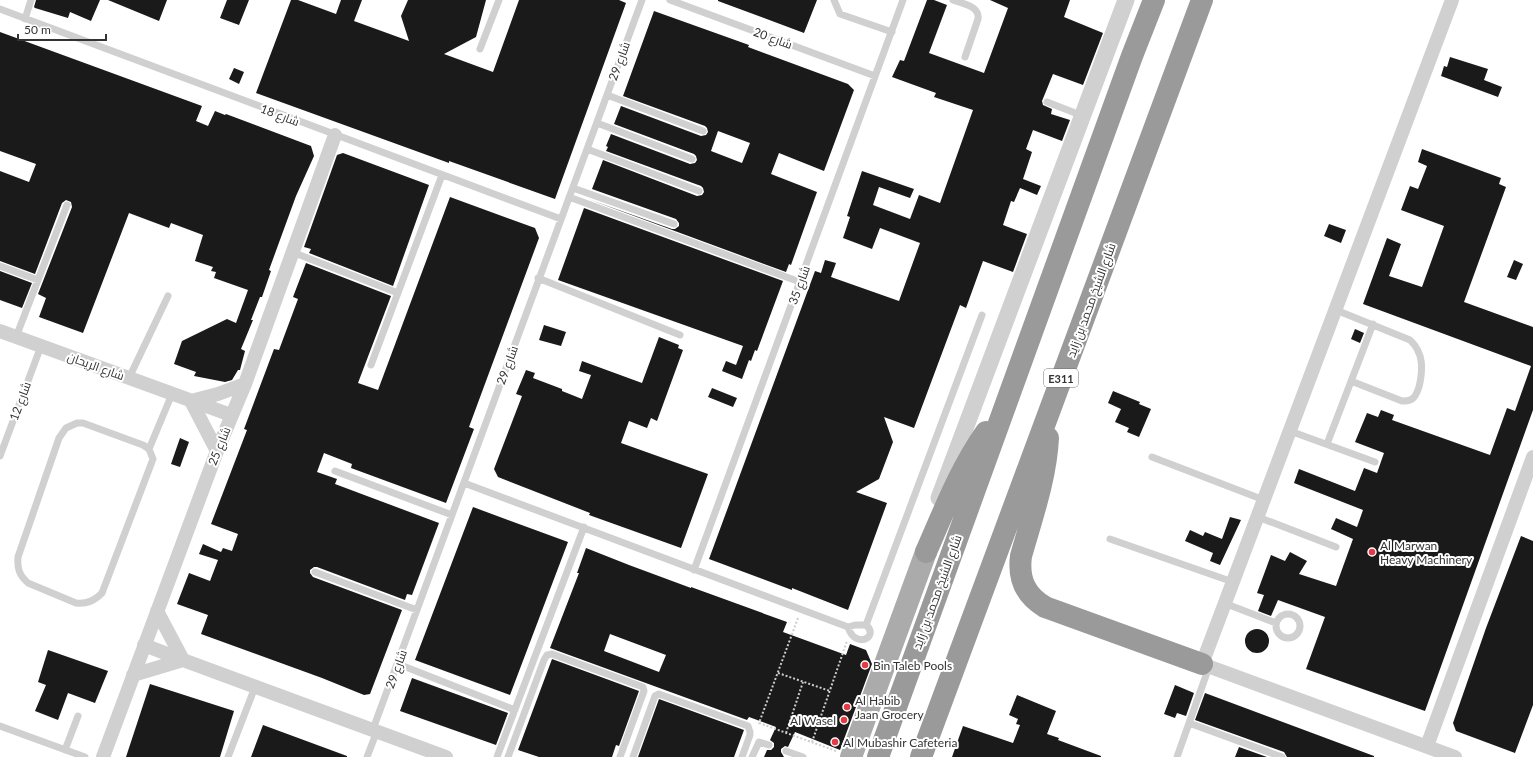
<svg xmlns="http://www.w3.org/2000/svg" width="1533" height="757" font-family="Lato,Cairo,sans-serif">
  <rect width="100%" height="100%" fill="#fff"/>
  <path fill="#1a1a1a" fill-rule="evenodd" d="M 36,0 L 100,0 L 91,21 L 70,12 L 68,18 L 35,8 L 34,7 Z
    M 108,0 L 167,0 L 159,21 Z
    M 227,0 L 249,0 L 239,25 L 220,18 Z
    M 291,0 L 298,0 L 336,14 L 341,0 L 362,0 L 354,21 L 409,41 L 401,16 L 408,0 L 486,0 L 476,37 L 444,54 L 493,72 L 519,0 L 619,0 L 626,3 L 555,199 L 449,161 L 449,163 L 256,93 Z
    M 718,0 L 817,0 L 804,33 L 718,1 Z
    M 927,0 L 934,0 L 947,5 L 929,53 L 984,73 L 1008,8 L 990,0 L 1070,0 L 1064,17 L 1103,33 L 1083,85 L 1053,74 L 1042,101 L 1043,105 L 1052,109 L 1051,114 L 1070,120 L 1062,141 L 1033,130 L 1026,149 L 1032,152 L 1023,179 L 1041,186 L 1037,195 L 1020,188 L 1014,202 L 1011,201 L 1003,225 L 1027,234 L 1013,272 L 983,261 L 966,308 L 960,305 L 914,428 L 884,417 L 893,442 L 879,479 L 856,492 L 887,503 L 848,610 L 792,588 L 792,590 L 709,559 L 815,271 L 821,273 L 825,260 L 836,263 L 831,277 L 899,301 L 920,243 L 880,228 L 872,249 L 843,238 L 850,217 L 847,216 L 862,171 L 914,189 L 910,198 L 879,187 L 873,205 L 910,219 L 919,195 L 940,203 L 973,110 L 934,97 L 936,93 L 892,77 L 900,60 L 904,61 Z
    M 654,11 L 749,45 L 748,47 L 848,84 L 854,90 L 824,171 L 779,153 L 771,174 L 817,192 L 791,265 L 789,264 L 786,272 L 588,199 L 672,229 L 675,229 L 679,226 L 679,223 L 676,219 L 592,189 L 603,160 L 697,196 L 702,195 L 704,192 L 703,188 L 701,186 L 606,151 L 608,147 L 606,146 L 611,134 L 690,164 L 695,163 L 697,160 L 696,156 L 694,154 L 614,124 L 621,106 L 701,136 L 706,135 L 708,132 L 707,128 L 705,126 L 623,96 ZM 718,131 L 750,143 L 742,163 L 711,151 Z
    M 0,32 L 202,106 L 196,121 L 208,126 L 215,111 L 225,115 L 226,114 L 311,146 L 314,156 L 296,196 L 269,270 L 271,271 L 262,297 L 260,297 L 251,320 L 253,320 L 241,349 L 245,351 L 240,370 L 238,370 L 232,380 L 225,382 L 194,376 L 196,372 L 174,364 L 182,341 L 227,319 L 236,323 L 248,290 L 214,278 L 216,272 L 211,271 L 213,267 L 195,261 L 203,235 L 171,223 L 169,228 L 129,213 L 83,333 L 39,317 L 46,298 L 38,294 L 72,207 L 71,202 L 66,200 L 62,203 L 35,274 L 0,261 L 0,171 L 29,182 L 36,164 L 0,151 Z
    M 1450,57 L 1488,69 L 1484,80 L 1502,87 L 1498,97 L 1441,76 L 1444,66 L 1447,67 Z
    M 234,68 L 244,72 L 239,84 L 229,79 Z
    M 1422,149 L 1501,178 L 1499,184 L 1506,187 L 1464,302 L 1533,327 L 1533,410 L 1425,711 L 1306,669 L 1325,617 L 1278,600 L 1271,616 L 1258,611 L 1264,595 L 1257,593 L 1271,555 L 1285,561 L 1290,552 L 1307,561 L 1299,574 L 1336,586 L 1353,539 L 1331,529 L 1336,518 L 1357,527 L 1363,510 L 1294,483 L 1299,469 L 1355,491 L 1364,468 L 1377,473 L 1384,453 L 1355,442 L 1367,413 L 1378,417 L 1381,410 L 1394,415 L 1392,420 L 1490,455 L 1507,408 L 1515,411 L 1531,366 L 1363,304 L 1387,238 L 1401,244 L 1389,276 L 1422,287 L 1444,226 L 1401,210 L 1410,186 L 1418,189 L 1427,166 L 1418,162 Z
    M 343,153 L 429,185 L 393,286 L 309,253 L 311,249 L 304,247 L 337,155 Z
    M 450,197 L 535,228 L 539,238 L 469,427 L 474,429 L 446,503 L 351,468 L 352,464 L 324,453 L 317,472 L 337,479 L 335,484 L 439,523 L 412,595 L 407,594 L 405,600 L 317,567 L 314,567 L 310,570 L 310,573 L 313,577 L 402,610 L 370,694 L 364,695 L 322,678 L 201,634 L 208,615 L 177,604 L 189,573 L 210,581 L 218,560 L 199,554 L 203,544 L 221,552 L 223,548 L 232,551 L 238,534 L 211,524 L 247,430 L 244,429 L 274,349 L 279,350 L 298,299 L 293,297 L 306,263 L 391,296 L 358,383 L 378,390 Z
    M 584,208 L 783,281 L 757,351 L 755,350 L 751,361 L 749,360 L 742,379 L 722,371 L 726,361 L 736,365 L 743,346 L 558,280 Z
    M 1329,224 L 1346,230 L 1341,243 L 1324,236 Z
    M 1514,260 L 1523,264 L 1516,280 L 1507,277 Z
    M 0,271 L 32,283 L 22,308 L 0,300 Z
    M 544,325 L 566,332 L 561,346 L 539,340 Z
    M 1355,329 L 1364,333 L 1360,343 L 1351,339 Z
    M 659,337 L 679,345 L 678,348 L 683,350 L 657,421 L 651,418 L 647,428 L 629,421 L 621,443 L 708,474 L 681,548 L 589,515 L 590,513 L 498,477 L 494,469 L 522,396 L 516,394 L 526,370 L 535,373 L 533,378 L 562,389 L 562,391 L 582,399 L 591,375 L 579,371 L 582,361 L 642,383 Z
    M 712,388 L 737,398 L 733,407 L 708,397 Z
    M 1113,391 L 1140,402 L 1139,404 L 1151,409 L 1139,437 L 1127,432 L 1129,428 L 1115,422 L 1121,409 L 1108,403 Z
    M 180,438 L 189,442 L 180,467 L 171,464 Z
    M 473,507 L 568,542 L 510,695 L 415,660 Z
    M 1230,517 L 1241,520 L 1220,565 L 1210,561 L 1213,553 L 1185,541 L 1190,530 L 1203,536 L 1205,532 L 1222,539 Z
    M 1521,536 L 1533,541 L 1533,705 L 1515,753 L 1456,731 L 1453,723 L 1486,628 Z
    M 586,548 L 629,565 L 691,588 L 691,587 L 787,622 L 783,632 L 846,655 L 850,644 L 866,650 L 872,664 L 840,750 L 795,732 L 788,747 L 785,746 L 781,749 L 781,752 L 784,757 L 764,757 L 767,750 L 771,750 L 774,747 L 774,743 L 770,740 L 776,727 L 749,717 L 747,720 L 550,648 L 579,573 L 577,573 ZM 610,634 L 666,655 L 659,672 L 604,651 Z
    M1245 641a12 12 0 1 1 24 0a12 12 0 1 1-24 0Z
    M 48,650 L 108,671 L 95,703 L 68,693 L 58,720 L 35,711 L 46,685 L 38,682 Z
    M 552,659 L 639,691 L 619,746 L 616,745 L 612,757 L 539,757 L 518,750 Z
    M 412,678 L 508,713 L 496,745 L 400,711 Z
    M 150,684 L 234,711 L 220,757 L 126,757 Z
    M 1175,685 L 1194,693 L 1186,716 L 1177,713 L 1175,718 L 1164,714 Z
    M 1205,693 L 1374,756 L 1374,757 L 1287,757 L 1284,752 L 1195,720 Z
    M 1017,695 L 1056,711 L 1047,734 L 1059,738 L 1058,740 L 1101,756 L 1101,757 L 952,757 L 963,726 L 1013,743 L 1020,725 L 1016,724 L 1018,719 L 1009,715 Z
    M 659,699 L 744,730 L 734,757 L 638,757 Z
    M 263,725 L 347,756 L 347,757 L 251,757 Z
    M 1239,747 L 1267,757 L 1235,757 Z"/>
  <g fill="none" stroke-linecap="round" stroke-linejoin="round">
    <path stroke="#cdcdcd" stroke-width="2" stroke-dasharray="2 2" stroke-linecap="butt" d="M 798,618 L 759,723 L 836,751
      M 778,673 L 830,691
      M 786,733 L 803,682
      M 812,742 L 847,641"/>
    <path stroke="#d0d0d0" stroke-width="7" d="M 670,0 L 875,76
      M 834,0 L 840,14 L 892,32
      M 953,0 C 963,4 980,6 978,19 L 965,57
      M 0,9 L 561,219
      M 25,19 L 31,0
      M 480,49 L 499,0
      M 607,95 L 703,131
      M 1047,102 L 1083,116
      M 597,123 L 692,159
      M 587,149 L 699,191
      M 573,188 L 674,224
      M 569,197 L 800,282
      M 292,252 L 398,293
      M 0,266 L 38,280
      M 538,278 L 680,335
      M 1336,310 L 1410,340 C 1424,353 1423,370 1419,387 C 1416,396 1413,402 1402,401 L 1351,381
      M 16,337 L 67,205
      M 371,365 L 442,175
      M 129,378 L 168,296
      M 77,423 L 83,423 L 143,445 L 149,449 L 153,459 L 102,593 C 94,601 87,604 76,603 L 28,583 C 19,575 17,568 18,557 L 59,438 L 66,428 Z
      M 1290,431 L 1375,462
      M 1327,444 L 1373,324
      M 149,449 L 172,394
      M 0,456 L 41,346
      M 1152,457 L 1264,500
      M 335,471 L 452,515
      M 464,483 L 848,627 L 855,625 L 866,625 C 880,637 855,650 848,627
      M 1258,517 L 1336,547
      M 1110,539 L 1233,582
      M 694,570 L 903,0
      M 315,572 L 417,610
      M 1224,603 L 1276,623
      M1276 626a12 12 0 1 1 24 0a12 12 0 1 1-24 0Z
      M 866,625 L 982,315
      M 398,664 L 515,710
      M 1189,723 L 1282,757
      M 0,726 L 85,757
      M 373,729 L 642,0
      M 65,750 L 78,716
      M 786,751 L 803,757
      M 228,757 L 255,687
      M 367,757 L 377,731
      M 497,757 L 584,527
      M 508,757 L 544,660 L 547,655 L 552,654 L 643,687 L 644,691 L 620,757
      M 633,757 L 655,696 L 659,694 L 748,726 L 750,732 L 750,735 L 742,757
      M 752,757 L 759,742 L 769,745
      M 1177,757 L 1209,667"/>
    <path stroke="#d0d0d0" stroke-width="14" d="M 1452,0 L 1202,664 L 1455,757
      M 0,331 L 231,415
      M 217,451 L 191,401 L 218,394 L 245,384
      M 144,645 L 183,660 L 446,757
      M 133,675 L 183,660 L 157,611
      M 1427,746 L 1533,457
      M 103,757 L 217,451 L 245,384 L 335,135"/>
    <path stroke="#d0d0d0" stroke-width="17" d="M 939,498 L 1126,0"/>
    <path stroke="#ababab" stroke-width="22" d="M 851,757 L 926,552"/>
    <path stroke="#9a9a9a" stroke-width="22" d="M 1048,438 C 1046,478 1032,517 1021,556 C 1018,579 1025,595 1045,607 L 1202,664
      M 926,552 C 944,511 960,469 986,432
      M 878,757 L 1132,56 L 1154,0
      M 921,757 L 1202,0"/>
  </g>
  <g fill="#e63946" stroke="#fff" stroke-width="1.5">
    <circle cx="1372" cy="552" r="4"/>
    <circle cx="865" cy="665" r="4"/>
    <circle cx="847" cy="707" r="4"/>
    <circle cx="844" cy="720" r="4"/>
    <circle cx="835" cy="742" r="4"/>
  </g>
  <g text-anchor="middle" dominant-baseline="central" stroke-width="4" stroke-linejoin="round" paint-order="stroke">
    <rect fill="#fff" stroke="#707070" stroke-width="1" x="1044" y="369" width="34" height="18" rx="3"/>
    <g font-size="11" font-weight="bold" fill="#333">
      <text x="1061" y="378">E311</text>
    </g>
    <g font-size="12" fill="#333" stroke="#fff">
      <text transform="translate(773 38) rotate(20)">شارع 20</text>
      <text transform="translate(619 61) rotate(-70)">شارع 29</text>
      <text transform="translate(280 115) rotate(21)">شارع 18</text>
      <text transform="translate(799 285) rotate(-70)">شارع 35</text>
      <text transform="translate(1091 300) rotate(-70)">شارع الشيخ محمد بن زايد</text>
      <text transform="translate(507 365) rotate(-70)">شارع 29</text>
      <text transform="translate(96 366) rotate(20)">شارع الريحان</text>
      <text transform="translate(20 401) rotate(-70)">شارع 12</text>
      <text transform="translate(219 446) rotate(-68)">شارع 25</text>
      <text transform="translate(937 592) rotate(-70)">شارع الشيخ محمد بن زايد</text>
      <text transform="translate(396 669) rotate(-70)">شارع 29</text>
    </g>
    <g font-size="12" fill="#333" stroke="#fff" text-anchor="start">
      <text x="1380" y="545">Al Marwan<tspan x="1380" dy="14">Heavy Machinery</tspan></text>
      <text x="873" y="665">Bin Taleb Pools</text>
      <text x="855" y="700">Al Habib<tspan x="855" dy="14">Jaan Grocery</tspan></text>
      <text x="836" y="720" text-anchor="end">Al Wasel</text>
      <text x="843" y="742">Al Mubashir Cafeteria</text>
    </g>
  </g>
  <path d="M18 34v6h88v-6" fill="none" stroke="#333333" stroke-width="2"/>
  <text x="24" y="34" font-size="12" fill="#333333" stroke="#ffffff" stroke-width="3" paint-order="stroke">50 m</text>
</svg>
